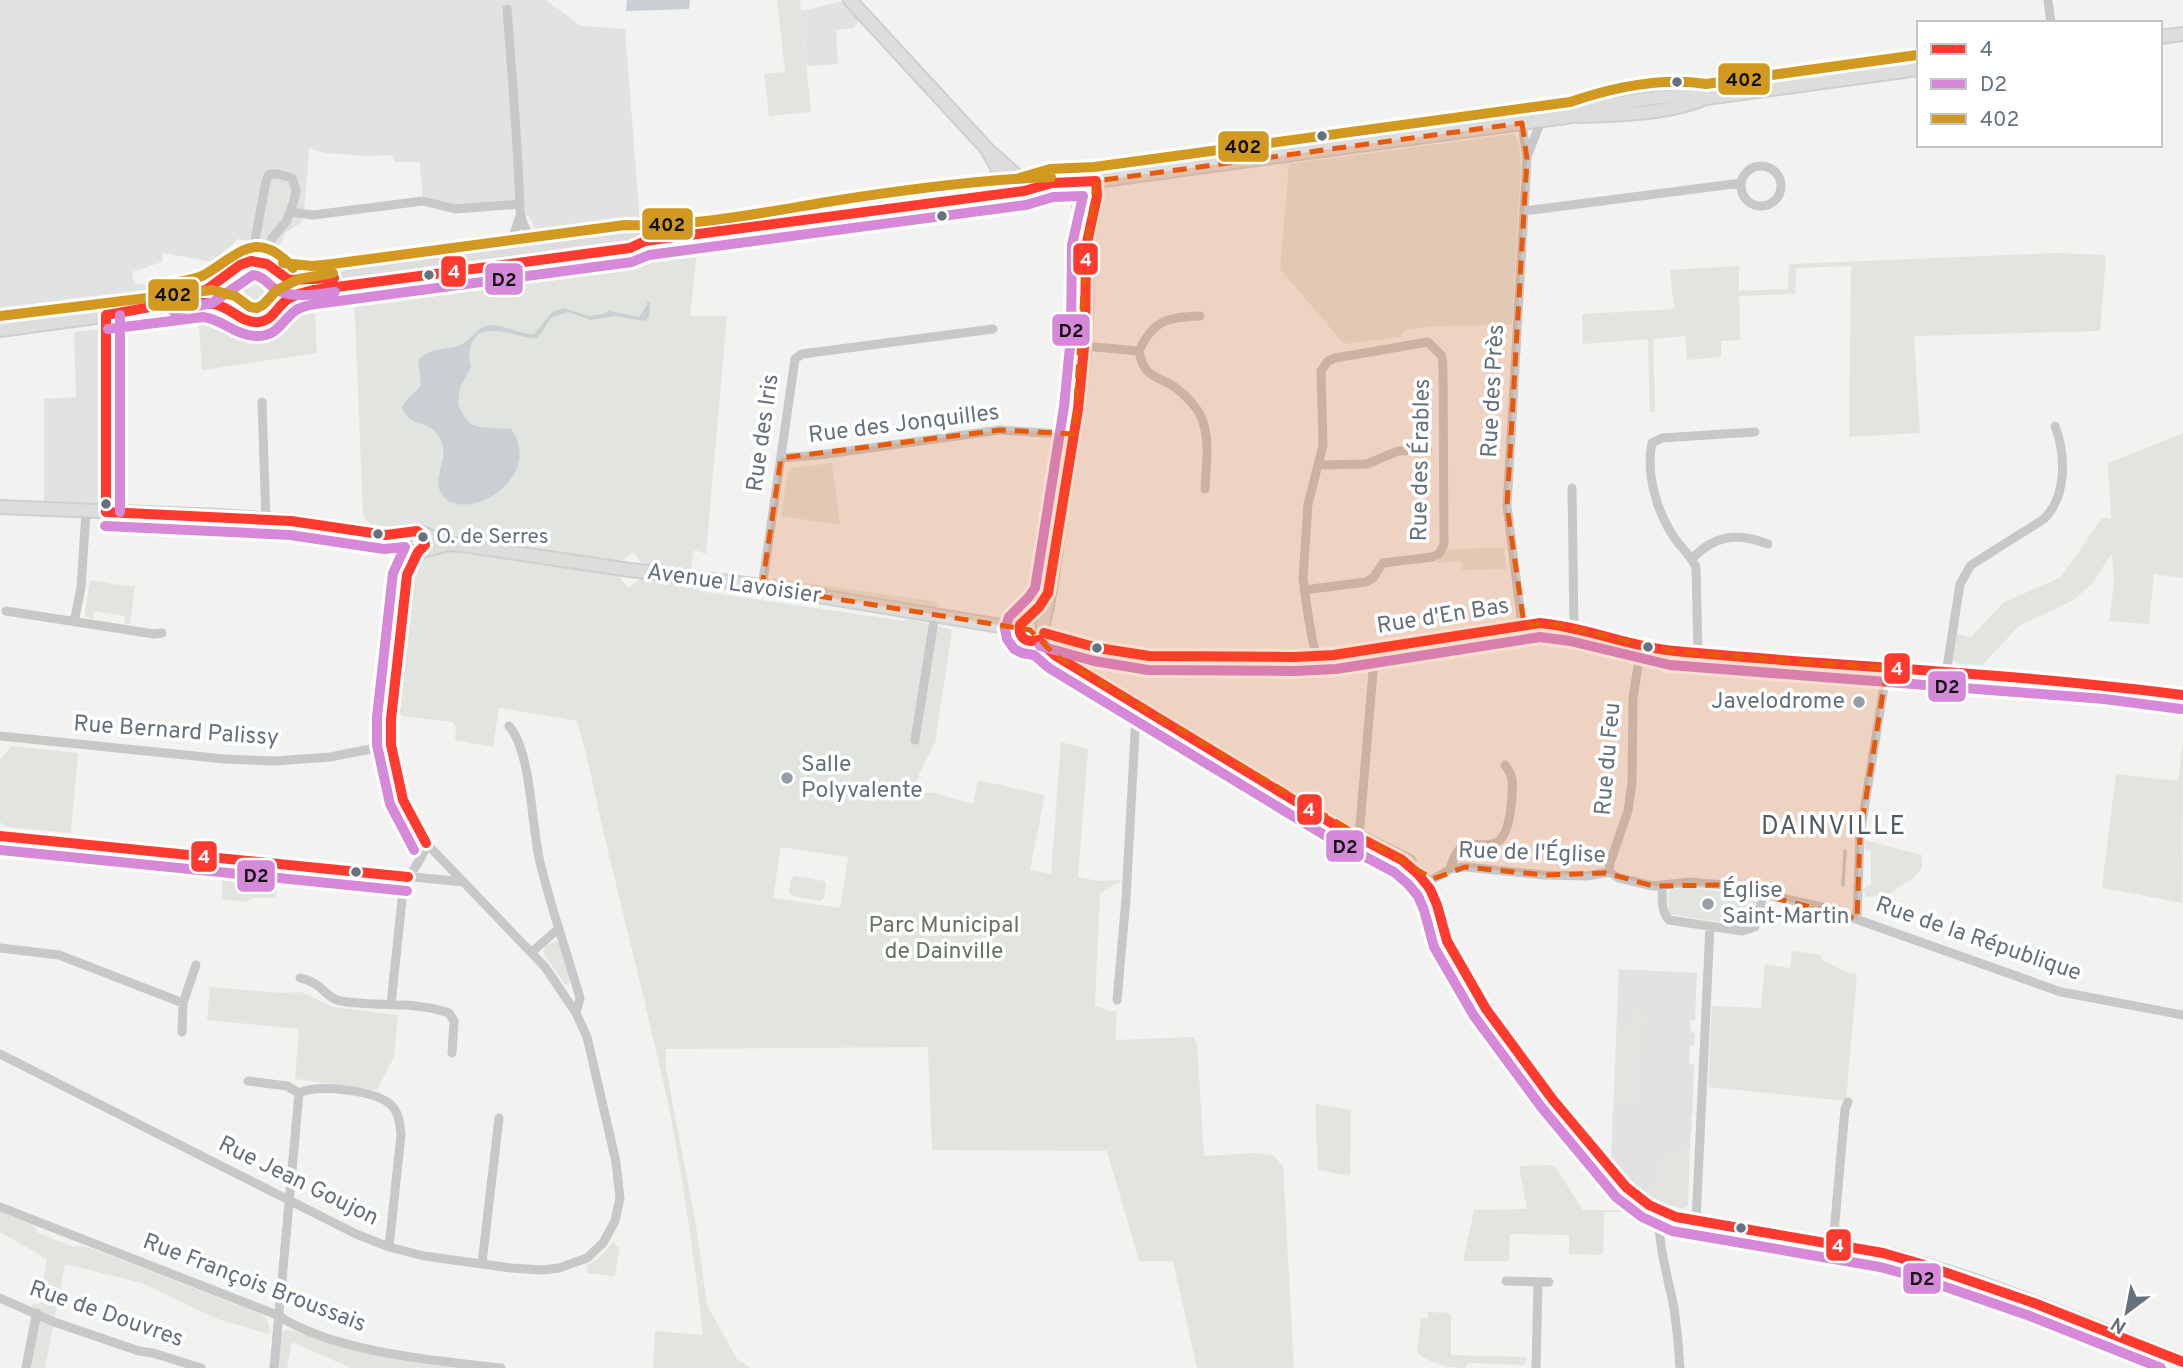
<svg xmlns="http://www.w3.org/2000/svg" width="2183" height="1368" font-family="Overpass,sans-serif">
  <rect width="100%" height="100%" fill="#f2f2f1"/>
  <path fill="#e1e2e2" d="M 0,0 L 546,0 L 581,26 L 625,29 L 640,223 L 543,236 L 536,231 L 529,216 L 520,216 L 520,204 L 455,209 L 423,201 L 420,162 L 394,162 L 392,155 L 368,156 L 324,153 L 309,148 L 304,214 L 301,223 L 286,232 L 279,247 L 238,239 L 213,262 L 163,253 L 162,262 L 132,272 L 134,283 L 165,287 L 168,304 L 0,325 Z
    M 847,0 L 864,15 L 853,28 L 836,30 L 838,64 L 807,66 L 801,11 Z
    M 114,327 L 117,513 L 44,510 L 44,399 L 76,397 L 74,332 Z
    M 1619,969 L 1697,973 L 1695,1020 L 1690,1020 L 1690,1027 L 1692,1033 L 1695,1033 L 1694,1045 L 1690,1046 L 1689,1064 L 1694,1065 L 1692,1116 L 1689,1118 L 1692,1119 L 1690,1145 L 1683,1145 L 1683,1156 L 1653,1192 L 1647,1191 L 1645,1194 L 1611,1160 Z"/>
  <path fill="#e2e5df" fill-rule="evenodd" d="M 777,0 L 800,0 L 811,112 L 769,116 L 764,74 L 785,72 Z
    M 1514,134 L 1519,145 L 1521,165 L 1512,325 L 1433,326 L 1404,330 L 1401,337 L 1344,344 L 1280,269 L 1289,164 Z
    M 278,182 L 285,184 C 284,201 284,213 269,225 L 276,184 Z
    M 674,246 L 677,251 L 697,251 L 690,316 L 727,316 L 706,554 L 694,550 L 690,572 L 644,567 L 634,552 L 618,563 L 370,524 L 363,516 L 354,293 L 365,294 L 369,288 L 410,281 L 420,284 L 435,282 L 437,278 Z
    M 2058,253 L 2106,255 L 2100,331 L 1914,336 L 1920,433 L 1849,437 L 1851,266 L 1796,268 L 1795,294 L 1739,296 L 1740,340 L 1721,341 L 1721,357 L 1687,360 L 1685,336 L 1653,339 L 1655,413 L 1650,412 L 1648,339 L 1583,344 L 1582,314 L 1674,309 L 1670,270 L 1739,266 L 1739,291 L 1788,289 L 1789,264 Z
    M236 291a20 20 0 1 1 40 0a20 20 0 1 1-40 0Z
    M 314,301 L 317,353 L 202,370 L 198,315 C 223,311 237,346 268,337 C 288,330 295,309 314,301 Z
    M 2183,433 L 2183,578 L 2154,574 L 2149,624 L 2109,621 L 2114,584 L 2112,553 L 2091,585 L 2072,601 L 2019,626 L 1982,665 L 1960,664 L 1953,660 L 1957,634 L 1971,637 L 2003,603 L 2061,577 L 2102,518 L 2111,518 L 2108,463 Z
    M 832,463 L 840,525 L 781,516 L 788,471 L 791,468 Z
    M 1504,548 L 1506,569 L 1462,570 L 1461,561 L 1436,563 L 1447,549 Z
    M 440,550 L 617,574 L 628,588 L 642,578 L 698,587 L 699,591 L 904,621 L 906,618 L 952,630 L 935,743 L 919,774 L 915,792 L 935,793 L 973,804 L 978,780 L 1045,795 L 1030,870 L 1051,874 L 1061,742 L 1088,749 L 1078,877 L 1099,881 L 1123,880 L 1100,893 L 1095,1005 L 1109,1011 L 1117,1011 L 1115,1040 L 1193,1037 L 1197,1043 L 1204,1156 L 1257,1153 L 1274,1156 L 1283,1166 L 1294,1368 L 1197,1368 L 1173,1261 L 1139,1261 L 1107,1151 L 932,1150 L 928,1047 L 666,1049 L 666,1068 L 696,1225 L 707,1305 L 737,1359 L 751,1368 L 653,1368 L 655,1331 L 703,1335 C 694,1256 683,1177 667,1099 C 642,984 611,872 587,757 L 577,721 L 499,708 L 493,747 L 455,740 L 456,727 L 452,722 L 403,716 L 400,713 L 414,569 L 419,557 ZM 781,847 L 848,857 L 840,908 L 773,898 Z
    M 772,578 L 931,601 L 937,602 L 939,609 L 772,583 Z
    M 90,580 L 118,585 L 135,586 L 130,624 L 124,623 L 125,616 L 95,611 L 93,619 L 86,617 L 85,612 Z
    M 2183,741 L 2182,903 L 2104,888 L 2102,886 L 2116,774 L 2178,781 Z
    M 12,746 L 78,753 L 71,833 L 6,827 L 0,822 L 0,759 Z
    M 1865,840 L 1922,855 L 1922,868 L 1914,877 L 1882,899 L 1879,896 L 1866,897 L 1863,889 L 1871,884 L 1871,851 L 1865,849 Z
    M 1394,867 L 1402,873 L 1424,905 L 1441,946 Z
    M 228,871 L 278,877 L 276,898 L 252,898 L 246,902 L 222,899 L 222,877 Z
    M 795,876 L 824,881 L 826,884 L 824,897 L 821,901 L 792,896 L 789,892 L 791,879 Z
    M 1687,887 L 1750,895 L 1756,902 L 1749,924 L 1745,926 L 1669,914 L 1668,893 L 1673,889 Z
    M 555,941 L 560,943 L 571,980 L 568,985 L 565,984 L 543,953 L 545,947 Z
    M 1792,951 L 1822,955 L 1822,960 L 1848,973 L 1857,974 L 1846,1101 L 1708,1087 L 1712,1006 L 1761,1008 L 1765,964 L 1790,968 Z
    M 210,987 L 280,993 L 301,992 L 333,1007 L 398,1015 L 394,1057 L 377,1090 L 295,1079 L 299,1029 L 207,1020 Z
    M 1632,1004 L 1643,1017 L 1639,1099 L 1634,1105 L 1614,1104 L 1617,1023 L 1631,1023 Z
    M 1315,1104 L 1351,1110 L 1350,1176 L 1318,1170 Z
    M 1683,1145 L 1690,1145 L 1688,1205 L 1683,1209 L 1669,1205 L 1645,1194 L 1647,1191 L 1653,1192 L 1660,1155 L 1683,1156 Z
    M 1554,1165 L 1583,1210 L 1623,1210 L 1623,1212 L 1604,1212 L 1603,1255 L 1569,1254 L 1569,1235 L 1510,1234 L 1509,1261 L 1463,1261 L 1474,1210 L 1527,1209 L 1519,1166 Z
    M 0,1212 L 34,1226 L 38,1233 L 74,1247 L 81,1246 L 93,1249 L 260,1314 C 268,1319 270,1323 269,1334 L 217,1319 L 142,1283 L 65,1264 L 45,1368 L 21,1368 L 33,1303 L 39,1305 L 47,1259 L 0,1232 Z
    M 613,1242 L 620,1247 L 615,1275 L 612,1276 L 588,1273 L 586,1266 L 599,1258 Z
    M 1428,1312 L 1451,1313 L 1451,1355 L 1526,1357 L 1525,1365 L 1469,1363 L 1465,1368 C 1447,1368 1430,1363 1417,1353 L 1421,1318 L 1428,1318 Z
    M 286,1329 L 377,1356 L 456,1368 L 351,1368 L 292,1342 L 287,1368 L 278,1368 L 281,1333 Z"/>
  <path fill="#c9cfd2" d="M 627,0 L 690,0 L 689,9 L 626,11 Z
    M 647,301 L 650,303 L 649,318 L 644,321 L 616,316 L 591,320 L 568,312 L 551,318 L 538,338 C 519,340 480,317 471,345 C 469,352 469,360 471,367 L 460,388 L 458,404 L 463,415 L 471,424 L 479,427 L 511,429 C 547,480 460,527 441,493 C 431,476 453,455 438,435 C 427,419 410,429 402,407 C 407,397 415,394 421,385 L 418,360 C 435,344 449,352 464,343 C 474,337 478,326 491,325 C 506,325 519,335 534,334 L 552,312 L 563,308 L 589,316 L 603,314 L 609,311 L 639,317 L 647,305 Z"/>
  <g fill="none" stroke-linecap="round" stroke-linejoin="round">
    <path stroke="#c9cfd2" stroke-width="3.5" d="M 1843,885 L 1845,851"/>
    <g stroke="#cecfcf" stroke-width="16">
      <path id="secondary" d="M 850,0 L 988,150 L 1016,175 L 1024,191
        M 2160,37 L 2183,34
        M 1579,116 C 1617,115 1667,114 1703,99
        M 989,153 L 997,167 L 1002,193
        M 1024,191 C 1053,178 1067,185 1096,181 L 1573,116 C 1599,105 1679,90 1706,98 L 1919,69
        M 1088,239 L 1097,196 L 1096,181
        M225 291a30 30 0 1 1 60 0a30 30 0 1 1-60 0Z
        M 282,277 L 312,280 L 352,276 L 627,239 L 645,241 L 741,230 L 857,211 L 1002,193 L 1065,190 L 1075,184
        M 284,302 L 314,290 L 630,248 L 644,242
        M 0,320 L 180,296 L 210,288 L 230,274
        M 0,330 L 184,305 L 212,304 L 230,309
        M 0,507 L 219,516 L 291,521 L 386,535 L 417,531 L 448,544
        M 409,533 L 405,537 L 404,546 L 408,550 L 415,553 L 448,544 L 462,545 L 630,570 L 746,584 L 1019,629
        M 1019,629 C 1020,639 1028,644 1038,640 L 1043,633 L 1043,624 C 1052,588 1055,550 1061,513 C 1079,405 1100,293 1075,184
        M 1019,629 L 1021,622 L 1030,617 L 1046,595
        M 1038,640 L 1056,656 L 1333,824 L 1409,862
        M 1402,860 L 1427,883 L 1437,905 L 1447,941 L 1465,974 L 1486,1009 L 1553,1100 L 1626,1187 L 1649,1205 L 1676,1217 L 1883,1253 C 1986,1280 2084,1322 2183,1362"/>
    </g>
    <path stroke="#c7c8c9" stroke-width="9" d="M 2048,0 L 2051,23
      M 507,9 C 512,76 518,143 520,210 C 520,225 537,242 529,256
      M 1527,157 L 1539,126 L 1539,121
      M1741 186a20 20 0 1 1 40 0a20 20 0 1 1-40 0Z
      M 1524,211 L 1741,183
      M 291,212 L 313,215 L 423,201 L 455,209 L 520,204
      M 503,255 L 508,251 L 520,216
      M 248,262 L 255,241 L 266,181 L 269,174 L 278,174 L 292,178 L 296,190 L 294,201 L 286,222 L 272,238 L 269,252 L 271,266
      M 1084,346 L 1139,351 C 1153,320 1168,317 1200,316
      M 1139,351 C 1145,380 1156,374 1176,388 C 1187,396 1199,409 1203,422 C 1210,443 1206,467 1205,489
      M 262,402 L 266,521
      M 781,458 L 819,455 L 1000,430 L 1074,435
      M 1319,465 L 1367,464 L 1398,451 L 1428,450
      M 1572,488 L 1574,628
      M 1692,559 C 1714,535 1738,532 1768,544
      M 762,587 L 795,359 L 802,354 L 993,329
      M 1304,590 L 1366,582 L 1373,578 L 1383,563 L 1432,557 L 1439,554 L 1444,544 L 1443,370 L 1442,356 L 1428,342 L 1335,358 L 1328,361 L 1321,371 L 1323,445 L 1308,504 L 1303,578 C 1306,604 1310,630 1316,656
      M 6,611 L 154,634 L 162,633
      M 74,622 L 81,588 L 86,512
      M 1522,624 L 1507,506 L 1527,159 L 1522,123
      M 1043,633 L 1098,648 L 1149,656 L 1295,657 L 1334,655 L 1540,623 C 1584,625 1627,645 1671,651 L 2105,685 L 2183,695
      M 1698,654 L 1696,567 C 1691,557 1686,552 1679,544 C 1659,519 1645,476 1652,443 L 1662,438 L 1755,432
      M 1946,674 L 1960,584 L 1971,565 L 2044,519 C 2067,496 2066,455 2055,426
      M 509,726 C 532,753 531,826 540,862 C 551,908 567,953 580,998 L 576,1013
      M 0,736 L 224,759 L 275,761 L 330,757 L 391,745
      M 915,740 L 935,614
      M 0,836 L 464,882
      M 1359,837 L 1375,648
      M 1450,869 C 1461,829 1477,852 1497,842 C 1511,835 1513,794 1512,779 C 1511,774 1508,769 1505,765
      M 1609,872 L 1610,863 L 1628,811 L 1632,783 L 1633,698 L 1641,647
      M 1427,883 L 1450,869 L 1465,867 L 1544,875 L 1587,876 L 1609,872 L 1619,878 L 1653,886 L 1690,882 L 1724,885 L 1822,907 L 2061,992 L 2183,1015
      M 1662,886 C 1663,899 1660,910 1669,920 L 1742,931 L 1755,927 L 1764,892
      M 1857,919 L 1860,835 L 1887,668
      M 0,948 L 59,955 L 183,1003
      M 532,952 L 559,928
      M 300,978 C 322,982 325,998 341,1001 C 376,1007 415,1001 449,1013 L 454,1021 L 452,1053
      M 1117,1000 L 1126,899 L 1136,715 L 1139,707
      M 391,1004 L 403,890 C 408,871 423,863 426,843
      M 182,1032 L 183,1003 L 196,965
      M 0,1054 L 356,1234 L 389,1247 L 424,1256 L 511,1268 L 543,1270 L 559,1268 L 587,1258 L 603,1243 L 615,1221 L 620,1198 L 616,1162 L 607,1123 L 587,1037 L 576,1013 L 545,967 L 426,843 L 403,800 L 391,745 L 391,719 L 407,575 L 405,548
      M 248,1081 L 287,1086 L 299,1093
      M 299,1093 C 318,1084 373,1090 390,1104 C 399,1112 400,1123 401,1135 L 389,1247
      M 0,1207 L 277,1315 C 333,1352 435,1361 501,1368
      M 1661,1212 C 1654,1230 1670,1286 1674,1308 C 1677,1328 1679,1348 1680,1368
      M 1696,1221 L 1710,926
      M 1833,1244 L 1845,1109 L 1848,1102
      M 482,1263 L 499,1118
      M 1506,1281 L 1549,1282
      M 0,1298 L 54,1322 L 139,1351 L 153,1353 L 201,1368
      M 26,1368 L 37,1313
      M 274,1368 L 299,1093
      M 1536,1368 L 1538,1283"/>
    <use href="#secondary" stroke="#ddd" stroke-width="12"/>
    <g stroke="#fff" stroke-width="16">
      <path id="bus-1" d="M 172,297 L 206,290 L 240,265 L 251,261 L 267,264 L 289,280 L 334,278
        M 106,315 C 140,310 180,298 214,304 C 231,307 242,324 259,322 C 274,320 277,306 288,299 C 296,294 305,292 314,290 L 630,248 L 645,241 L 1024,191 L 1052,183 L 1096,181 L 1097,196 L 1086,247 L 1085,337 L 1078,409 L 1048,593 L 1039,607 L 1020,625 C 1018,638 1026,643 1038,640 L 1056,656 L 1333,824 L 1402,860 L 1418,874 L 1430,889 L 1437,905 L 1447,941 L 1486,1009 L 1553,1100 L 1626,1187 L 1649,1205 L 1676,1217 L 1883,1253 L 1921,1264 L 2034,1303 L 2183,1362
        M 106,315 L 106,512
        M 106,512 L 291,521 L 386,535 L 417,531 L 423,536 L 425,545 L 418,552 L 407,575 L 391,719 L 391,745 L 403,800 L 426,843
        M 1044,633 L 1098,648 L 1149,656 L 1295,657 L 1334,655 L 1540,623 C 1586,627 1629,647 1675,651 C 1844,667 2014,673 2183,695
        M 0,836 L 408,877"/>
    </g>
    <g stroke="#fff" stroke-width="16">
      <path id="bus-2" d="M 173,311 L 212,303 L 253,275 C 264,276 268,285 277,290 C 295,299 317,294 335,292
        M 120,315 L 120,512
        M 108,329 L 203,317 C 222,319 235,335 255,336 C 278,337 280,322 295,311 C 301,306 310,305 316,304 L 632,262 L 649,255 L 1026,205 L 1053,197 L 1083,196 L 1072,245 L 1071,336 L 1064,407 L 1037,576 L 1035,588 L 1028,598 L 1009,617 L 1005,629 L 1007,639 L 1014,649 L 1022,653 L 1034,655 L 1049,668 L 1326,836 L 1394,872 L 1408,884 L 1418,896 L 1424,910 L 1434,947 L 1474,1016 L 1542,1108 L 1616,1197 L 1642,1217 L 1672,1231 L 1880,1267 L 1917,1277 L 2030,1316 L 2161,1368
        M 105,526 L 290,535 L 384,549 L 405,547 L 393,573 L 377,717 L 377,745 L 390,804 L 414,850
        M 1040,646 L 1094,661 L 1148,670 L 1295,671 L 1336,669 L 1540,637 L 1570,641 L 1670,665 L 2104,699 L 2181,709
        M 0,850 L 407,891"/>
    </g>
    <g stroke="#fff" stroke-width="16">
      <path id="bus-3" d="M 1019,178 L 1050,169 L 1094,167 L 1570,102 C 1611,88 1662,77 1706,84 L 1917,55
        M 283,263 L 312,266 L 332,264 L 625,225 C 692,227 761,213 827,202 C 901,190 977,180 1051,177
        M 172,283 C 182,281 194,280 204,275 C 238,255 257,227 293,268
        M 0,316 L 212,290 L 235,296 L 250,307 L 257,308 L 263,305 L 277,290 L 299,279 L 333,273"/>
    </g>
    <use href="#bus-1" stroke="#ff3a2e" stroke-width="10"/>
    <use href="#bus-2" stroke="#d689d8" stroke-width="10"/>
    <use href="#bus-3" stroke="#d29920" stroke-width="10"/>
  </g>
  <path fill="#e8590c" fill-opacity="0.2" stroke="#e8590c" stroke-width="5" stroke-dasharray="14 9" stroke-linejoin="round" d="M 1522,123 L 1527,159 L 1507,506 L 1524,624 L 1557,624 L 1671,651 L 1887,668 L 1860,835 L 1857,919 L 1724,885 L 1653,886 L 1606,873 L 1544,875 L 1465,867 L 1433,879 L 1056,656 L 1030,630 L 762,587 L 781,458 L 1000,430 L 1074,434 L 1086,247 L 1096,181 Z"/>
  <g fill="#65727e" stroke="#fff" stroke-width="2.5">
    <circle cx="1677" cy="82" r="6"/>
    <circle cx="1322" cy="136" r="6"/>
    <circle cx="942" cy="216" r="6"/>
    <circle cx="429" cy="275" r="6"/>
    <circle cx="106" cy="504" r="6"/>
    <circle cx="378" cy="534" r="6"/>
    <circle cx="423" cy="537" r="6"/>
    <circle cx="1648" cy="647" r="6"/>
    <circle cx="1097" cy="648" r="6"/>
    <circle cx="356" cy="872" r="6"/>
    <circle cx="1741" cy="1228" r="6"/>
  </g>
  <g fill="#969fa6" stroke="#fff" stroke-width="2.5">
    <circle cx="1859" cy="702" r="7"/>
    <circle cx="787" cy="778" r="7"/>
    <circle cx="1708" cy="904" r="7"/>
  </g>
  <g text-anchor="middle" dominant-baseline="central" stroke-width="7" stroke-linejoin="round" paint-order="stroke">
    <g font-size="21" fill="#65727e" stroke="#fff" text-anchor="start">
      <text x="436" y="537">O. de Serres</text>
    </g>
    <g font-size="23" fill="#65727e" stroke="#fff">
      <text transform="translate(1494 391) rotate(-87)">Rue des Près</text>
      <text transform="translate(904 425) rotate(-7)">Rue des Jonquilles</text>
      <text transform="translate(764 433) rotate(-82)">Rue des Iris</text>
      <text transform="translate(1422 460) rotate(-89)">Rue des Érables</text>
      <text transform="translate(734 585) rotate(8)">Avenue Lavoisier</text>
      <text transform="translate(1443 617) rotate(-9)">Rue d'En Bas</text>
      <text transform="translate(176 732) rotate(4)">Rue Bernard Palissy</text>
      <text transform="translate(1609 759) rotate(-85)">Rue du Feu</text>
      <text transform="translate(1532 854) rotate(2)">Rue de l'Église</text>
      <text transform="translate(1978 940) rotate(19)">Rue de la République</text>
      <text transform="translate(298 1182) rotate(26)">Rue Jean Goujon</text>
      <text transform="translate(254 1284) rotate(21)">Rue François Broussais</text>
      <text transform="translate(106 1315) rotate(19)">Rue de Douvres</text>
    </g>
    <g font-size="23" fill="#65727e" stroke="#fff" text-anchor="start">
      <text x="1845" y="702" text-anchor="end">Javelodrome</text>
      <text x="801" y="765">Salle<tspan x="801" dy="26">Polyvalente</tspan></text>
      <text x="1722" y="891">Église<tspan x="1722" dy="26">Saint-Martin</tspan></text>
    </g>
    <g font-size="23" fill="#677663" stroke="#fff">
      <text x="944" y="926">Parc Municipal<tspan x="944" dy="26">de Dainville</tspan></text>
    </g>
    <g font-size="26" letter-spacing="2" fill="#525c64" stroke="#fff">
      <text x="1834" y="827">DAINVILLE</text>
    </g>
  </g>
  <g stroke="#fff" stroke-width="2.5">
    <rect x="1717" y="62" width="54" height="34" rx="7" fill="#d29920"/>
    <rect x="1217" y="130" width="53" height="33" rx="7" fill="#d29920"/>
    <rect x="641" y="207" width="53" height="34" rx="7" fill="#d29920"/>
    <rect x="1072" y="242" width="27" height="34" rx="7" fill="#ff3a2e"/>
    <rect x="440" y="255" width="27" height="33" rx="7" fill="#ff3a2e"/>
    <rect x="484" y="262" width="40" height="34" rx="7" fill="#d689d8"/>
    <rect x="147" y="278" width="53" height="34" rx="7" fill="#d29920"/>
    <rect x="1051" y="313" width="40" height="34" rx="7" fill="#d689d8"/>
    <rect x="1883" y="652" width="28" height="33" rx="7" fill="#ff3a2e"/>
    <rect x="1927" y="670" width="40" height="33" rx="7" fill="#d689d8"/>
    <rect x="1296" y="793" width="27" height="33" rx="7" fill="#ff3a2e"/>
    <rect x="1325" y="829" width="40" height="34" rx="7" fill="#d689d8"/>
    <rect x="190" y="840" width="28" height="33" rx="7" fill="#ff3a2e"/>
    <rect x="236" y="859" width="40" height="34" rx="7" fill="#d689d8"/>
    <rect x="1825" y="1228" width="27" height="34" rx="7" fill="#ff3a2e"/>
    <rect x="1902" y="1262" width="40" height="33" rx="7" fill="#d689d8"/>
  </g>
  <g font-size="19" text-anchor="middle" font-weight="bold" fill="#fff">
    <text x="1086" y="266">4</text>
    <text x="454" y="278">4</text>
    <text x="1897" y="675">4</text>
    <text x="1309" y="816">4</text>
    <text x="204" y="863">4</text>
    <text x="1838" y="1252">4</text>
  </g>
  <g font-size="19" text-anchor="middle" font-weight="bold" fill="#111">
    <text x="1744" y="86">402</text>
    <text x="1243" y="153">402</text>
    <text x="667" y="231">402</text>
    <text x="504" y="286">D2</text>
    <text x="173" y="301">402</text>
    <text x="1071" y="337">D2</text>
    <text x="1947" y="693">D2</text>
    <text x="1345" y="853">D2</text>
    <text x="256" y="882">D2</text>
    <text x="1922" y="1285">D2</text>
  </g>
  <rect x="1917" y="21" width="245" height="126" fill="#ffffff" stroke="#c1c7cb" stroke-width="2"/>
  <rect x="1931" y="44" width="35" height="10" fill="#ff3a2e" stroke="#c1c7cb" stroke-width="2"/>
  <text x="1980" y="56" font-size="21" fill="#65727e">4</text>
  <rect x="1931" y="79" width="35" height="10" fill="#d689d8" stroke="#c1c7cb" stroke-width="2"/>
  <text x="1980" y="91" font-size="21" fill="#65727e">D2</text>
  <rect x="1931" y="114" width="35" height="10" fill="#d29920" stroke="#c1c7cb" stroke-width="2"/>
  <text x="1980" y="126" font-size="21" fill="#65727e">402</text>
  <g transform="translate(2127 1312) rotate(212)" stroke="#ffffff" stroke-width="5" paint-order="stroke">
  <path d="M0-5L12 26L0 18L-12 26Z" fill="#65727e"/>
  <text y="-10" font-size="19" font-weight="bold" text-anchor="middle" fill="#65727e">N</text>
  </g>
</svg>
